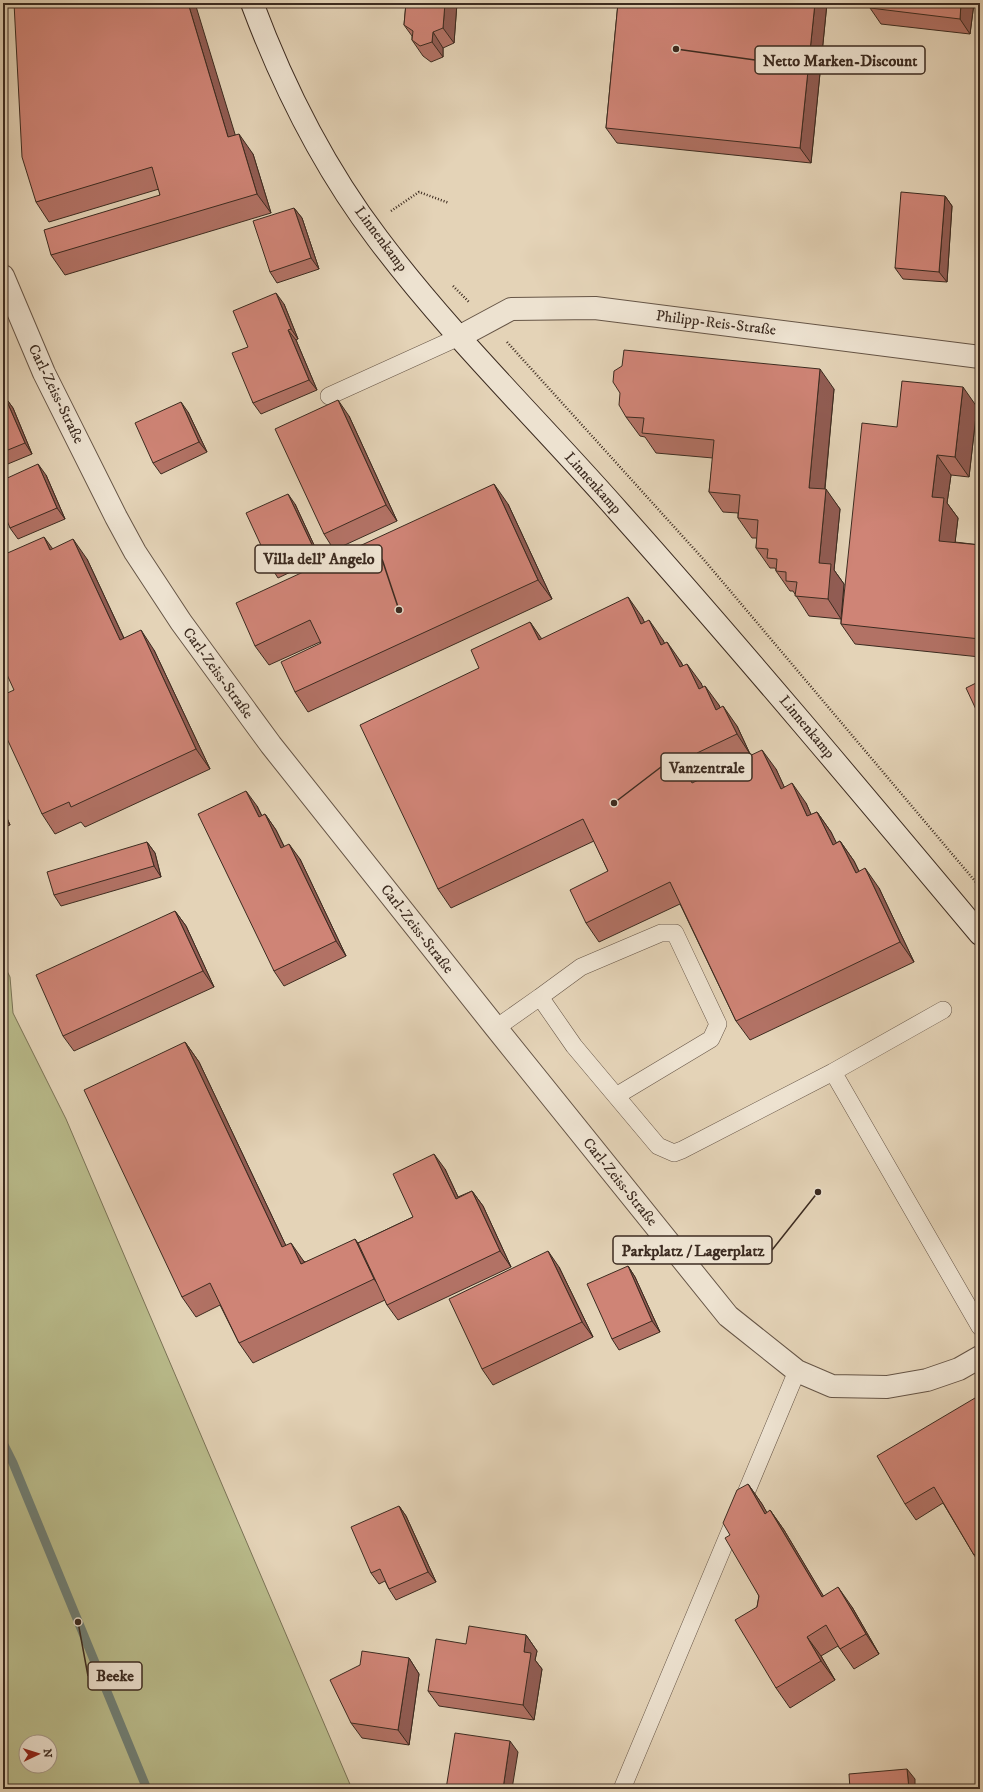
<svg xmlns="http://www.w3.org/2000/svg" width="983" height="1792" font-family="'IM FELL DW Pica',serif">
  <rect width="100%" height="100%" fill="#e4d3b7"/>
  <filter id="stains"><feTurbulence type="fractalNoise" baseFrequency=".005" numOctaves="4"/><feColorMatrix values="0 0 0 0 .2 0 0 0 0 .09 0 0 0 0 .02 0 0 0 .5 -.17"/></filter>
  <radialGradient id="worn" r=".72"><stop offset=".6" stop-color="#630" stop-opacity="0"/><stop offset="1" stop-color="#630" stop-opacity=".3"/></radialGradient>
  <path fill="#b9bb8b" stroke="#7a7356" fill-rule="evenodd" d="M 3,963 L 10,977 L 13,1013 L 66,1119 L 352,1789 L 3,1789 ZM 26,1742 L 50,1742 L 50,1766 L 26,1766 Z"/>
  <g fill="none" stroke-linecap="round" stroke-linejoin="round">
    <path stroke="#718076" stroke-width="9" d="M 3,1443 L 13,1463 L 147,1789"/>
    <g stroke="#665546" stroke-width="18">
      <path id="lane" d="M 329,396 L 459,337
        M 540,997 L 581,967 L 661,933 L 675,933 L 718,1024 L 711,1039 L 616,1096
        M 496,1028 L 540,997 L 574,1046 L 658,1146 L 674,1153 L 682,1150 L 833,1072 L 980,1327
        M 833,1072 L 943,1010
        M 622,1789 L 797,1371"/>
    </g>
    <g stroke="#665546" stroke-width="24">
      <path id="street" d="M 3,276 L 44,373 L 116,517 L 135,552 L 181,622 L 271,745 L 496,1028 L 728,1316 L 797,1371 L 832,1386 L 887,1387 L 927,1380 L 959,1369 L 980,1357
        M 459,337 L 511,309 L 595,308 L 980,357"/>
    </g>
    <g stroke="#3c2b20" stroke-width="24">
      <path id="secondary" d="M 252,3 C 283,86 324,168 378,239 C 451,336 539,421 619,512 C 742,650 861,792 980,934"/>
    </g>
    <path stroke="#3c2b20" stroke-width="2.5" stroke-dasharray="1 2" stroke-linecap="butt" d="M 391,211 L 419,192 L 449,203
      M 453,286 L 469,302
      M 507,342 L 705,561 L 980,887"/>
    <use href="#lane" stroke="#ede2d0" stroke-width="17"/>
    <use href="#street" stroke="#ede2d0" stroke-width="22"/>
    <use href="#secondary" stroke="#ede2d0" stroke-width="22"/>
  </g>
  <path fill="#b27265" stroke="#3c2b20" d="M 406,3 L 457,3 L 454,43 L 443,48 L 443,57 L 431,62 L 423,56 L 412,40 L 412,36 L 404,25 Z
    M 618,3 L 827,3 L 811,163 L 617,143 L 606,128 Z
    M 871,3 L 974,3 L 970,34 L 881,24 L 870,8 Z
    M 235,135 L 253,154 L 271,213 L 65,275 L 51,255 L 160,195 L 159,189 L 49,222 L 36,202 Z
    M 945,196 L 952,206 L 947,282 L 903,279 L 895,268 Z
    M 294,208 L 302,218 L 319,269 L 277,283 L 270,272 Z
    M 284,304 L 298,339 L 296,340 L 317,390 L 261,414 L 253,403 L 248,347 Z
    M 834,389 L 825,489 L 840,509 L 834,570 L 844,584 L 842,612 L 897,427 L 977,407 L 969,477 L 951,475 L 947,503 L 958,518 L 955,542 L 980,545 L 980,657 L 855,644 L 841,624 L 841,619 L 809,616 L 793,591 L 790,591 L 776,571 L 776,570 L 775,568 L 770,568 L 756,548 L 757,538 L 752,538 L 738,518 L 738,513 L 723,512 L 709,492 L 713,458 L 656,453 L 645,437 L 640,436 L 626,417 Z
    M 5,397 L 13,408 L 32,454 L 3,466 L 3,398 Z
    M 188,412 L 207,452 L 161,474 L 153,463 Z
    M 349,416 L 397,521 L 334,550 L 324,534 Z
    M 46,475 L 65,519 L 18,539 L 10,528 Z
    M 295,504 L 320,558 L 278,578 L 271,567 Z
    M 508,504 L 552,599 L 308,712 L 295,692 L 321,643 L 320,642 L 269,665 L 255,646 Z
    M 53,549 L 87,559 L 124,638 L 154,650 L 210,769 L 85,827 L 81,822 L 55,834 L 42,814 L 14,690 Z
    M 642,617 L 644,622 L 663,640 L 664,643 L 681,662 L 683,666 L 701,683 L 702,687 L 719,705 L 720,708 L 737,726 L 750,754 L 710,773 L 711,774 L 776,769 L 784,787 L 806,803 L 811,815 L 817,812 L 831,832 L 836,843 L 840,841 L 854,861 L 859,871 L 879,888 L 914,962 L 750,1040 L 736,1021 L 680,904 L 599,942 L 586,923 L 608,871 L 594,841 L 451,908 L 438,889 L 479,668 L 530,622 L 541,639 Z
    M 257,806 L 262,816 L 265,814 L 276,830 L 284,846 L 300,859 L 346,956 L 284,986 L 274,971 Z
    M 3,809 L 10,825 L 3,828 Z
    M 147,842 L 155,853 L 161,877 L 61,906 L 54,895 Z
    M 175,911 L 186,926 L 214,987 L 74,1051 L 63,1036 Z
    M 185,1042 L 199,1062 L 286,1246 L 305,1262 L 358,1243 L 413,1217 L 445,1169 L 458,1197 L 472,1191 L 483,1206 L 511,1267 L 398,1320 L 387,1305 L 385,1300 L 253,1363 L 239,1343 L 220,1305 L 196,1317 L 182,1297 Z
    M 628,1266 L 635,1277 L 660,1332 L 619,1350 L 612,1339 Z
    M 559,1267 L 593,1337 L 493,1385 L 482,1369 Z
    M 980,1405 L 980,1564 L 974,1555 L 943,1503 L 916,1520 L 905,1504 Z
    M 748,1484 L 762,1504 L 767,1513 L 770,1510 L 784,1530 L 823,1596 L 852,1607 L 879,1654 L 854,1669 L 838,1646 L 821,1656 L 835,1680 L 790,1708 L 776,1688 L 757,1607 L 759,1596 L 730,1535 Z
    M 399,1506 L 406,1516 L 436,1582 L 396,1600 L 389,1589 L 385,1581 L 379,1584 L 371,1573 Z
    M 526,1635 L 537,1651 L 535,1660 L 542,1669 L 534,1720 L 439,1706 L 428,1691 L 466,1644 Z
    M 409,1658 L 419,1674 L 409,1745 L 362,1738 L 351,1723 L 360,1665 Z"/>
  <path fill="#915c53" stroke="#3c2b20" d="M 188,3 L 195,3 L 242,157 L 228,137 Z
    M 445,3 L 457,3 L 454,43 L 443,28 Z
    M 815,3 L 827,3 L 811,163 L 800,148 Z
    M 961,3 L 974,3 L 970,34 L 960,19 Z
    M 433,32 L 443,48 L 443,57 L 432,42 Z
    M 239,134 L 253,154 L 271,213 L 257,194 Z
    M 945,196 L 952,206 L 947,282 L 939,272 Z
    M 294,208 L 302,218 L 319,269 L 311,258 Z
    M 276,293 L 284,304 L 298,339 L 291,329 Z
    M 288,330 L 296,340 L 317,390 L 309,380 Z
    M 820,369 L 834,389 L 823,507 L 809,488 Z
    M 963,387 L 977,407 L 969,477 L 955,457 Z
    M 5,397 L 13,408 L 32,454 L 25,443 Z
    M 338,400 L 349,416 L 397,521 L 386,505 Z
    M 181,402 L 188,412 L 207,452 L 199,442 Z
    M 937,455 L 951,475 L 947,503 L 958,518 L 953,560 L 939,541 L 932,497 Z
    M 38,464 L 46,475 L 65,519 L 57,508 Z
    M 494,484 L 508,504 L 552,599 L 538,580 Z
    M 826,489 L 840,509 L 834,570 L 844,584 L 841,619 L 828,599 L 819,563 Z
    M 288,494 L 295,504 L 320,558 L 313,547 Z
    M 44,537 L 58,556 L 50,550 Z
    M 73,539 L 87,559 L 134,660 L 120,640 Z
    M 628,597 L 642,617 L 655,644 L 641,624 Z
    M 649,620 L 663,640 L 675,665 L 661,645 Z
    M 530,622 L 544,642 L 539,640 Z
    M 141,630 L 154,650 L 210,769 L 196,749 Z
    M 667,642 L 681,662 L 693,687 L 680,667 Z
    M 687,664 L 701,683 L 713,709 L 699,689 Z
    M 705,686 L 719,705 L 730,729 L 716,710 Z
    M 723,706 L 737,726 L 750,754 L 737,734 Z
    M 762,750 L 776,769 L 794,808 L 781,789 Z
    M 697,753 L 710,773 L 718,789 L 704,769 Z
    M 792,783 L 806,803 L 821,836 L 807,816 Z
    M 246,791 L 257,806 L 270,833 L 259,817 Z
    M 3,809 L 10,825 L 3,815 Z
    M 817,812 L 831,832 L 847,864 L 833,845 Z
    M 265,814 L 276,830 L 292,863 L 281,848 Z
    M 840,841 L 854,861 L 869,893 L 856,873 Z
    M 147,842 L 155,853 L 161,877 L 154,866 Z
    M 289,844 L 300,859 L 346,956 L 336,941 Z
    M 865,868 L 879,888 L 914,962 L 900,942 Z
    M 175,911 L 186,926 L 214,987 L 203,971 Z
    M 185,1042 L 199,1062 L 296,1267 L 282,1247 Z
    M 434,1154 L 445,1169 L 466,1214 L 456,1199 Z
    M 472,1191 L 483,1206 L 511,1267 L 500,1251 Z
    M 355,1239 L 369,1258 L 388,1299 L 374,1279 Z
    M 291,1243 L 305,1263 L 301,1264 Z
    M 548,1251 L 559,1267 L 593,1337 L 582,1322 Z
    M 628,1266 L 635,1277 L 660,1332 L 652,1321 Z
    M 748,1484 L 762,1504 L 779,1534 L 765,1514 Z
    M 399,1506 L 406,1516 L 436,1582 L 428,1572 Z
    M 770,1510 L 784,1530 L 836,1617 L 822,1597 Z
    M 838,1587 L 852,1607 L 879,1654 L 866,1634 Z
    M 526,1635 L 537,1651 L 535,1660 L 542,1669 L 534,1720 L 523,1705 L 524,1652 Z
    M 807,1637 L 821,1656 L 835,1680 L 821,1661 Z
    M 409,1658 L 419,1674 L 409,1745 L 398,1730 Z
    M 510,1741 L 518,1752 L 512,1789 L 503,1789 Z
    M 907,1769 L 915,1779 L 915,1789 L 909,1789 Z"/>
  <path fill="#cf8476" stroke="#3c2b20" d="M 14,3 L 188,3 L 228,137 L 239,134 L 257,194 L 51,255 L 44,230 L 160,195 L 152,167 L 36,202 L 22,157 Z
    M 406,3 L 445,3 L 443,28 L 433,32 L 432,42 L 420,46 L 412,40 L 413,31 L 404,25 Z
    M 618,3 L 815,3 L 800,148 L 606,128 Z
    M 871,3 L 961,3 L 960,19 L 870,8 Z
    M 901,192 L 945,196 L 939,272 L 895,268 Z
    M 294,208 L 311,258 L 270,272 L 253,221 Z
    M 276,293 L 291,329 L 288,330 L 309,380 L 253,403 L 232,353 L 248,347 L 233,311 Z
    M 624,350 L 820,369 L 809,488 L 826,489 L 819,563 L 831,564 L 828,599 L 795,596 L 797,582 L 786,581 L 786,572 L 776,571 L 777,559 L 767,558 L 768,549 L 756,548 L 758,520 L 738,518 L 740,495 L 709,492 L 714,440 L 642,433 L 644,418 L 626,417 L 619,405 L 620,393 L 613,382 L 614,371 L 622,366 Z
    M 902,381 L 963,387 L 955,457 L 937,455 L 932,497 L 944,498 L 939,541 L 980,545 L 980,639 L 841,624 L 862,423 L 897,427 Z
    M 5,397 L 25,443 L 3,452 L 3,398 Z
    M 338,400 L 386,505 L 324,534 L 275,429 Z
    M 181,402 L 199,442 L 153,463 L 135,423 Z
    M 38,464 L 57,508 L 10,528 L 3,511 L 3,480 Z
    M 494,484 L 538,580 L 295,692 L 281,662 L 321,643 L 310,620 L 255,646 L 236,603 Z
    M 288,494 L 313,547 L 271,567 L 246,513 Z
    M 44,537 L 50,550 L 73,539 L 120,640 L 141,630 L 196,749 L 71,807 L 69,802 L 42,814 L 3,730 L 3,695 L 14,690 L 3,666 L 3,555 Z
    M 628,597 L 641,624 L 649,620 L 661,645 L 667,642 L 680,667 L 687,664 L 699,689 L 705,686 L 716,710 L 723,706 L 737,734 L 697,753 L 704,769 L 689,777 L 692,783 L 762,750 L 781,789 L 792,783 L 807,816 L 817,812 L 833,845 L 840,841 L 856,873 L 865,868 L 900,942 L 736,1021 L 670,882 L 586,923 L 570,890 L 608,871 L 583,819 L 438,889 L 360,725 L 479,668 L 471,650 L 530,622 L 539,640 Z
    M 980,681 L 980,718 L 966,688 Z
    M 246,791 L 259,817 L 265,814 L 281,848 L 289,844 L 336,941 L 274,971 L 198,814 Z
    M 147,842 L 154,866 L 54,895 L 47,872 Z
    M 175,911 L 203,971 L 63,1036 L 36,975 Z
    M 185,1042 L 282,1247 L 291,1243 L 301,1264 L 355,1239 L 374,1279 L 239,1343 L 210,1283 L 182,1297 L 84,1090 Z
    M 434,1154 L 456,1199 L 472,1191 L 500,1251 L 387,1305 L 358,1243 L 413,1217 L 393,1174 Z
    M 548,1251 L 582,1322 L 482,1369 L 449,1299 Z
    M 628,1266 L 652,1321 L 612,1339 L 587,1284 Z
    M 975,1398 L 980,1407 L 980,1551 L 974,1555 L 934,1487 L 905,1504 L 877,1456 Z
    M 748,1484 L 765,1514 L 770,1510 L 822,1597 L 838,1587 L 866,1634 L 840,1649 L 826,1625 L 807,1637 L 821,1661 L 776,1688 L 735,1620 L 757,1607 L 759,1596 L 725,1538 L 730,1535 L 723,1523 L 737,1490 Z
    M 399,1506 L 428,1572 L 389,1589 L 380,1569 L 371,1573 L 351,1527 Z
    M 469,1626 L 526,1635 L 524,1652 L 531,1653 L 523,1705 L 428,1691 L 436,1639 L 466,1644 Z
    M 362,1651 L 409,1658 L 398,1730 L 351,1723 L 330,1680 L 360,1665 Z
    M 455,1733 L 510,1741 L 503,1789 L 446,1789 Z
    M 907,1769 L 909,1789 L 850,1789 L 849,1774 Z"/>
  <g text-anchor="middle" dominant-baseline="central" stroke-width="3.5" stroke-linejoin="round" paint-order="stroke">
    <g font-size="15" fill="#3c2b20" stroke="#ede2d0">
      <text transform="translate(381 239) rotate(53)">Linnenkamp</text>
      <text transform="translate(716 323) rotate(7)">Philipp-Reis-Straße</text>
      <text transform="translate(56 394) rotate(64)">Carl-Zeiss-Straße</text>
      <text transform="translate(593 483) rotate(48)">Linnenkamp</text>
      <text transform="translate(218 673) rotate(54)">Carl-Zeiss-Straße</text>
      <text transform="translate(807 727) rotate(50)">Linnenkamp</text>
      <text transform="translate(417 929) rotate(52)">Carl-Zeiss-Straße</text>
      <text transform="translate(620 1182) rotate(51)">Carl-Zeiss-Straße</text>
    </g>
  </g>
  <path fill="none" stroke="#3c2b20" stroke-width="1.5" d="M676 49L755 60M399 610L382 559M614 803L661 767M818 1192L772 1250M78 1622L88 1676"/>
  <g fill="#3c2b20" stroke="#ede2d0" stroke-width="1.5">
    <circle cx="676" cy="49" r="4"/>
    <circle cx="399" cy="610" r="4"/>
    <circle cx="614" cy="803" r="4"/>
    <circle cx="818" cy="1192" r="4"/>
    <circle cx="78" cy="1622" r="4"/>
  </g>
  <g fill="#ede2d0" stroke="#3c2b20" stroke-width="1.5">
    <rect x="755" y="46" width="170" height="28" rx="4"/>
    <rect x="255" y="545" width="127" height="28" rx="4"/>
    <rect x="661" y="753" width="91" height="28" rx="4"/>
    <rect x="613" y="1236" width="159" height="28" rx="4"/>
    <rect x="88" y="1662" width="54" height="28" rx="4"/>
  </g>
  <g font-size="16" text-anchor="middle" font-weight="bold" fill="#3c2b20">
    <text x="840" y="66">Netto Marken-Discount</text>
    <text x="319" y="564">Villa dell’ Angelo</text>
    <text x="707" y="773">Vanzentrale</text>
    <text x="693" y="1256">Parkplatz / Lagerplatz</text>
    <text x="115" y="1681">Beeke</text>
  </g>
  <rect width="983" height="1792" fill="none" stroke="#e4d3b7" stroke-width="16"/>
  <rect x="4" y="4" width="975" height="1784" fill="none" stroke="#3c2b20" stroke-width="2"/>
  <rect x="8" y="8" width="967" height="1776" fill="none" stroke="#3c2b20"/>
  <g transform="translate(38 1754) rotate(86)"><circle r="19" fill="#ede2d0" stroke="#a6998a"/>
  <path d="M0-3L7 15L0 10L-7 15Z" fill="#8f2418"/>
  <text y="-6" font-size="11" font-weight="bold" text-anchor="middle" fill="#3c2b20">N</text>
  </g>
  <rect width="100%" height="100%" filter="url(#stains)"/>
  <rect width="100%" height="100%" fill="url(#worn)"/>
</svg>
